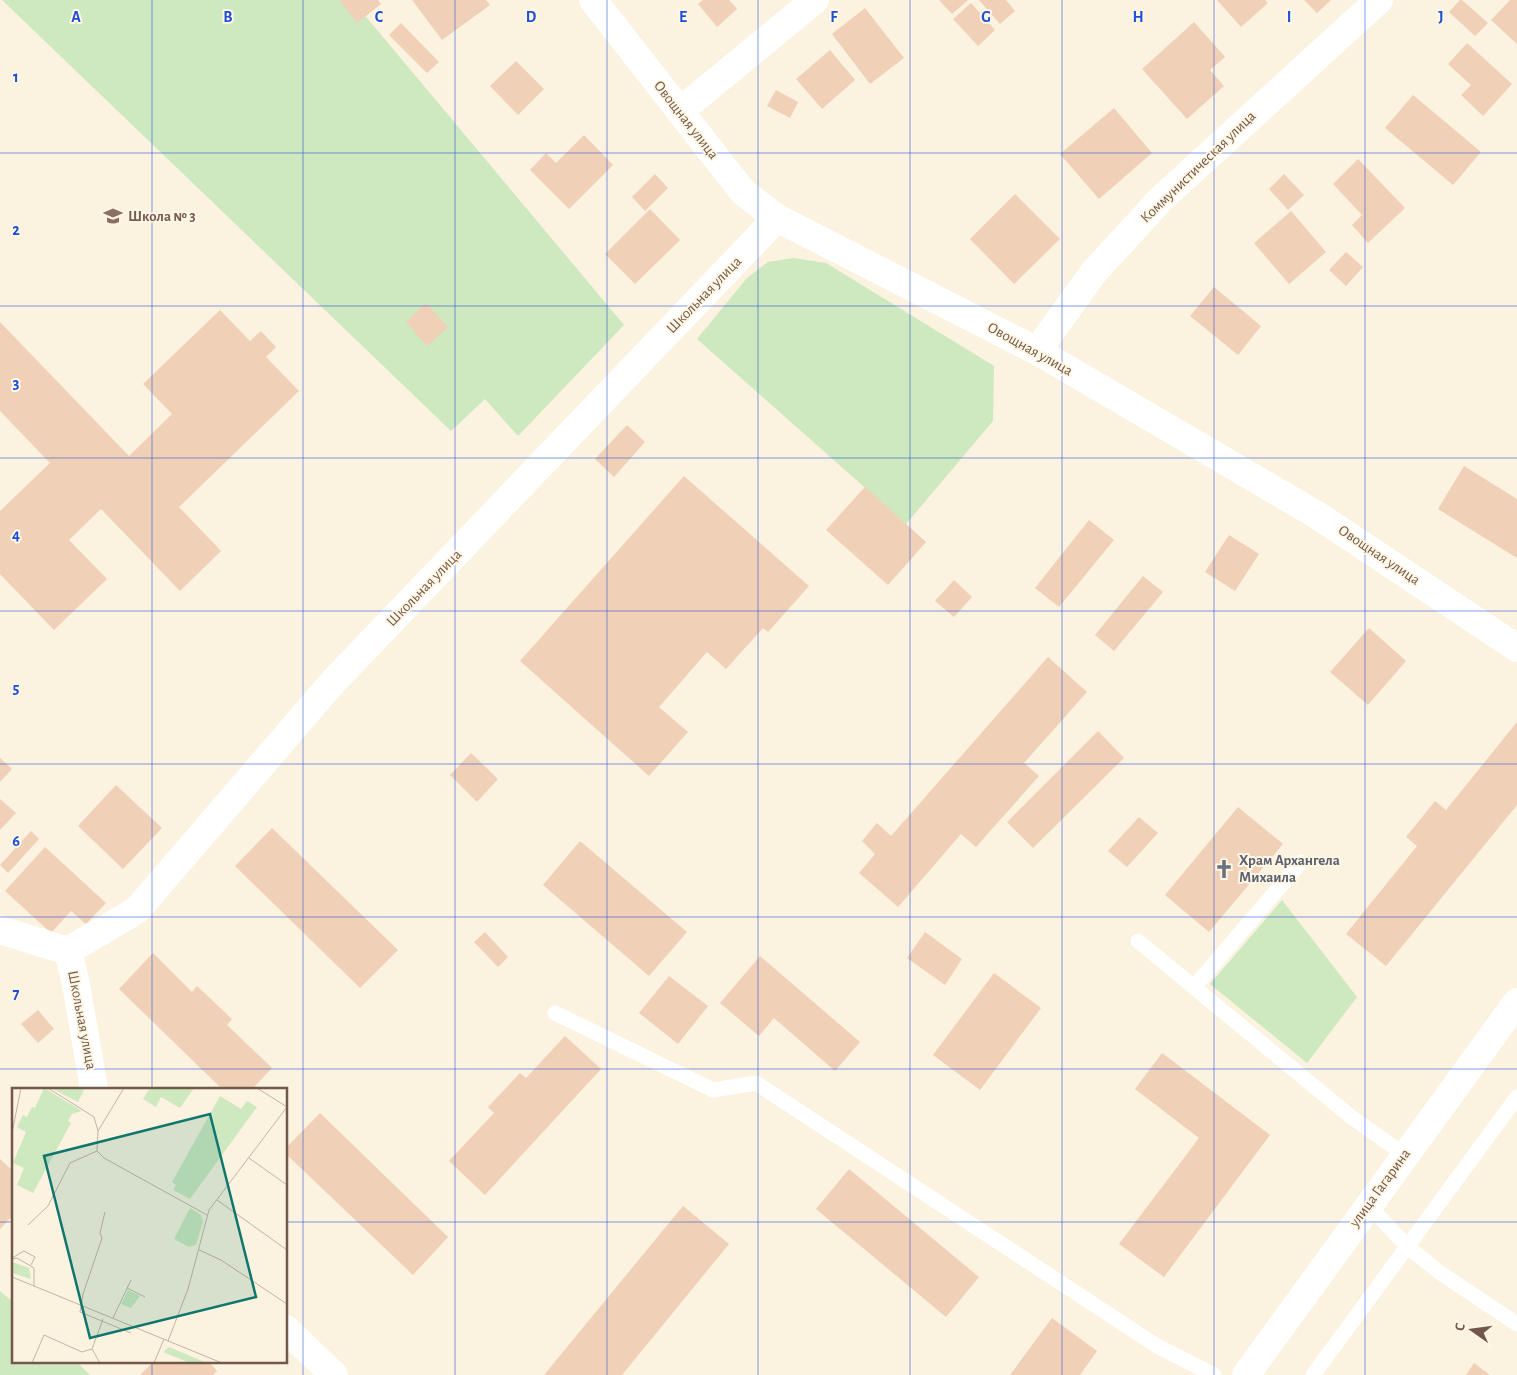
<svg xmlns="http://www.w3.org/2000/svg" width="1517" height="1375" font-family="'Alegreya Sans',sans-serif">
  <rect width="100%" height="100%" fill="#fbf2df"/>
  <path fill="#cee8bf" d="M 2,0 L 352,0 L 624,325 L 518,436 L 485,399 L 451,431 Z
    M 794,258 L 826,263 L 994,366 L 993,421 L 906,524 L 697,339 L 747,278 L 768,262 Z
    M 1282,900 L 1357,997 L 1307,1063 L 1210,984 Z
    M 0,1291 L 14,1303 L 14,1361 L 76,1361 L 90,1375 L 0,1375 Z"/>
  <path fill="#f0d0b7" d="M 342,0 L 378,0 L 381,4 L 357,23 L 340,1 Z
    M 412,0 L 486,0 L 490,5 L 442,40 Z
    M 703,0 L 729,0 L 737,9 L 717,27 L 698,4 Z
    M 939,0 L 968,0 L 952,14 Z
    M 979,0 L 1006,0 L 1015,11 L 1000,24 Z
    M 1217,0 L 1265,0 L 1268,3 L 1241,27 Z
    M 1304,0 L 1331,0 L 1317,13 Z
    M 1460,0 L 1462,0 L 1488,23 L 1475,36 L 1449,12 Z
    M 1510,0 L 1517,0 L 1517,44 L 1491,20 Z
    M 971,3 L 995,30 L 978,46 L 953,19 Z
    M 865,8 L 904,58 L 870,84 L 832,34 Z
    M 1194,22 L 1225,57 L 1210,70 L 1224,86 L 1187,119 L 1142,69 Z
    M 401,23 L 439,62 L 427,73 L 389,35 Z
    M 1467,43 L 1512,84 L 1483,116 L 1461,95 L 1471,85 L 1448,64 Z
    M 830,50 L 855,80 L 822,109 L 796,79 Z
    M 516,61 L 544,89 L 518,115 L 490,86 Z
    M 776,90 L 798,102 L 790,118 L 767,106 Z
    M 1413,95 L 1481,152 L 1453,185 L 1385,128 Z
    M 1114,108 L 1152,153 L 1099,199 L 1060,154 Z
    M 584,135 L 613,165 L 569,209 L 530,170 L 546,153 L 556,163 Z
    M 1358,159 L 1405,208 L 1368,243 L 1352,225 L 1362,215 L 1333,184 Z
    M 655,174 L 668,188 L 645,211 L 632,197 Z
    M 1284,174 L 1304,195 L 1288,210 L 1269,189 Z
    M 1015,194 L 1060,239 L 1014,284 L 970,239 Z
    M 650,209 L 680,240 L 635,284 L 605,254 Z
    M 1291,211 L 1326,252 L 1289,284 L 1254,243 Z
    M 1346,252 L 1363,267 L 1346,286 L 1329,270 Z
    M 1214,287 L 1261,326 L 1238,355 L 1190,316 Z
    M 426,303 L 448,327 L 427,346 L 406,322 Z
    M 220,310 L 250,341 L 261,331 L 276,347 L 266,357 L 299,391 L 179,507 L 221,551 L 180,591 L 101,509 L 69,540 L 107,579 L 54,630 L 0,574 L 0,511 L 50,463 L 0,411 L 0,322 L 129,456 L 172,414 L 143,384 Z
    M 627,425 L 645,442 L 614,477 L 595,459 Z
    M 1464,466 L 1517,499 L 1517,558 L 1438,509 Z
    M 684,476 L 809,586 L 768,632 L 763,628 L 726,669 L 707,652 L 659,707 L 688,732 L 649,776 L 520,661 Z
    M 865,487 L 926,542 L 888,585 L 826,530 Z
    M 1089,520 L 1114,540 L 1059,607 L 1035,588 Z
    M 1229,535 L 1259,554 L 1235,591 L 1205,572 Z
    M 1143,576 L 1163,592 L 1114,651 L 1095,635 Z
    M 954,580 L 972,597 L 954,617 L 935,601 Z
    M 1369,628 L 1406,661 L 1368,705 L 1330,672 Z
    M 1048,657 L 1087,692 L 1024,763 L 1039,776 L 976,847 L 961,834 L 898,907 L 859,873 L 875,854 L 862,841 L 877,823 L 891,836 Z
    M 1517,722 L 1517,805 L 1386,966 L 1346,934 L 1417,846 L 1406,837 L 1435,801 L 1446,810 Z
    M 1098,731 L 1124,758 L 1033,848 L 1007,822 Z
    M 471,753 L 498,779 L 477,802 L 450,775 Z
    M 0,758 L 12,769 L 0,782 Z
    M 116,785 L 162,828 L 123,869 L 78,826 Z
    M 0,799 L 16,813 L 0,830 Z
    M 1238,807 L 1283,844 L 1209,932 L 1165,895 Z
    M 1139,817 L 1158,833 L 1127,867 L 1108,851 Z
    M 272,828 L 398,950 L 360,988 L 235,866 Z
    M 31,831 L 39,839 L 8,873 L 0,865 Z
    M 580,841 L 687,932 L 649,976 L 543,885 Z
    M 45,847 L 106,903 L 86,924 L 71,911 L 51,933 L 5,891 Z
    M 485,932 L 508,957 L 498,967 L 474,942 Z
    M 925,932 L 962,959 L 945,985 L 907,958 Z
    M 153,953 L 192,992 L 197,986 L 232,1019 L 227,1025 L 272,1068 L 252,1089 L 222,1089 L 119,989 Z
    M 760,956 L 860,1042 L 835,1071 L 774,1018 L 759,1036 L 720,1003 Z
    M 994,973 L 1041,1008 L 980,1090 L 933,1055 Z
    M 669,976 L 708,1006 L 678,1044 L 639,1013 Z
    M 38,1010 L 54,1029 L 38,1043 L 21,1024 Z
    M 565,1036 L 601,1069 L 485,1195 L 449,1161 L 494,1113 L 488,1107 L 520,1073 L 526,1078 Z
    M 1162,1053 L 1270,1135 L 1164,1277 L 1119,1244 L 1199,1138 L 1135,1089 Z
    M 320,1113 L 448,1237 L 413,1275 L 286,1154 L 286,1148 Z
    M 0,1159 L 14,1172 L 14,1214 L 0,1229 Z
    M 849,1169 L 979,1277 L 946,1317 L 816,1209 Z
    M 683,1206 L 729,1244 L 622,1375 L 544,1375 Z
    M 1052,1318 L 1097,1351 L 1080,1375 L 1010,1375 Z
    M 154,1361 L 208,1361 L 217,1371 L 213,1375 L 140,1375 Z
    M 1474,1363 L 1490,1375 L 1466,1375 Z"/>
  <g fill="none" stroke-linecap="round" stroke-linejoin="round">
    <path stroke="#fff" stroke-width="15" d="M 1138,941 L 1350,1116 L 1405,1155
      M 1194,987 L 1301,862
      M 555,1013 L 713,1090 L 756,1083 L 1157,1346 L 1214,1375
      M 1368,1205 L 1408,1247 L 1439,1272 L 1517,1324
      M 1313,1375 L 1517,1097"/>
    <path stroke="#fff" stroke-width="28" d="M 593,0 L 743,192 L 777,218 L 1037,351 L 1317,515 L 1517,648
      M 680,111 L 815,0
      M 1037,351 L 1094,272 L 1161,199 L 1379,0
      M 0,930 L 68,951 L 76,984 L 94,1089
      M 68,951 L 137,910 L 332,683 L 777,218
      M 286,1329 L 334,1375"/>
    <path stroke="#fff" stroke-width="28" d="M 1246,1375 L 1517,1002"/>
  </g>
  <path fill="none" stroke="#1d4ed8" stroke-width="1" stroke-opacity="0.55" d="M 152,0 L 152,1089M 303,0 L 303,1375M 455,0 L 455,1375M 607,0 L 607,1375M 758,0 L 758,1375M 910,0 L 910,1375M 1062,0 L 1062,1375M 1214,0 L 1214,1375M 1365,0 L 1365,1375M 0,153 L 1517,153M 0,306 L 1517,306M 0,458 L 1517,458M 0,611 L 1517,611M 0,764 L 1517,764M 0,917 L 1517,917M 0,1069 L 1517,1069M 0,1222 L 14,1222M 286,1222 L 1517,1222M 152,1361 L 152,1375"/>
  <defs>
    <g id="school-bare" transform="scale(1.5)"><path d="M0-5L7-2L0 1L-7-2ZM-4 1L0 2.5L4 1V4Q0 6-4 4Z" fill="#8d6e63" stroke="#fff6e5" stroke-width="2.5" paint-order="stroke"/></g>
    <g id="church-bare" transform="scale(1.5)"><path d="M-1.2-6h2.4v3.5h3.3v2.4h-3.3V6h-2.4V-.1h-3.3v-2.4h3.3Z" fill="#6b7280" stroke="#fff6e5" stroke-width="2.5" paint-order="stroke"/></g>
  </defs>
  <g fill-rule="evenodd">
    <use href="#school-bare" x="113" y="216"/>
    <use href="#church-bare" x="1224" y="869"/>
  </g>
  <g text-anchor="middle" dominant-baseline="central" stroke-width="4" stroke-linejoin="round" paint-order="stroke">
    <g font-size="15" fill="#715848" stroke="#fff6e5">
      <text transform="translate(686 120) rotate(52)">Овощная улица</text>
      <text transform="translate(1198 167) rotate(-44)">Коммунистическая улица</text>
      <text transform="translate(704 295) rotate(-46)">Школьная улица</text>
      <text transform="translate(1030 349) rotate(29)">Овощная улица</text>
      <text transform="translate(1379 555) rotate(34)">Овощная улица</text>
      <text transform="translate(424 588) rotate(-46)">Школьная улица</text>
      <text transform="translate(82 1020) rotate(79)">Школьная улица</text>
      <text transform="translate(1380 1188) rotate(-54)">улица Гагарина</text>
    </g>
    <g font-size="15" font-weight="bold" fill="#785e54" stroke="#fff6e5" text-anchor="start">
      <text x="128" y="216">Школа № 3</text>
    </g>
    <g font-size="15" font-weight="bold" fill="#5b616d" stroke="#fff6e5" text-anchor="start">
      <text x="1239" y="860">Храм Архангела<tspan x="1239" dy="17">Михаила</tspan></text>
    </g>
  </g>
  <g transform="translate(12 1088)">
    <rect width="275" height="275" fill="#fbf2df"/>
    <path d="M 32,0 L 70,23 L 60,26 L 56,33 L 59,35 L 21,105 L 5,97 L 12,80 L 1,75 L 14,44 L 5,39 L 11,27 L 15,29 L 20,19 L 23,20 ZM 39,0 L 73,0 L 66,14 ZM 138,0 L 182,0 L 168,20 L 149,9 L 144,19 L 131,11 ZM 208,8 L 229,21 L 235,13 L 245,19 L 178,111 L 161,102 L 164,97 L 160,94 ZM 178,120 L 189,127 L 191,134 L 184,157 L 177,159 L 162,151 ZM 0,174 L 17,180 L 19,191 L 0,185 ZM 116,202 L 128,208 L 119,220 L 109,216 ZM 157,259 L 195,275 L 178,275 L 151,264 Z" fill="#cee8bf"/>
    <path fill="none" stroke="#c4b4a3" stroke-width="1" d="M 36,0 L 82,29 L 86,43M 245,0 L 275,19M 0,45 L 9,0M 85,63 L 92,70 L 195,127M 237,70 L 275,97M 205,112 L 275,162M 93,124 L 88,145 L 90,150 L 71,206 L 68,224 L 119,245M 16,137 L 36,118 L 58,75 L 85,63 L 86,43 L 112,0M 187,162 L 209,172 L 275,216M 0,170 L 12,163 L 23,169 L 19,177M 0,171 L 5,170 L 22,180 L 22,198M 0,189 L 210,275M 115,200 L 133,209M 101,230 L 119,192M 156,253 L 176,201 L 197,122 L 275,19M 80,261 L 88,275M 20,275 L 32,247 L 70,264 L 80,261 L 91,231M 142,275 L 152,251"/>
    <path fill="#0f766e" fill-opacity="0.15" stroke="#0f766e" stroke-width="2.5" d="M 198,26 L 244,209 L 78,250 L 32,68 Z"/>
    <rect width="275" height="275" fill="none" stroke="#715848" stroke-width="2.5"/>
  </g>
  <g font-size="16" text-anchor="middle" font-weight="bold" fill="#1d4ed8" stroke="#fff6e5" stroke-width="4" stroke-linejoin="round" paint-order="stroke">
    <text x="76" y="22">A</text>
    <text x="228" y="22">B</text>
    <text x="379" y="22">C</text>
    <text x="531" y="22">D</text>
    <text x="683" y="22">E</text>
    <text x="834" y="22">F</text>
    <text x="986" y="22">G</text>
    <text x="1138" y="22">H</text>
    <text x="1289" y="22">I</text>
    <text x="1441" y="22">J</text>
    <text x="16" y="82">1</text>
    <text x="16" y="235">2</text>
    <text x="16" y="388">3</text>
    <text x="16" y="540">4</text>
    <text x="16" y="693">5</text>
    <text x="16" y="846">6</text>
    <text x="16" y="999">7</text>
  </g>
  <g transform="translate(1472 1330) rotate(284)" stroke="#fff6e5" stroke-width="4" paint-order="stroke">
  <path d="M0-4L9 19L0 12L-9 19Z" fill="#715848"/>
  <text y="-8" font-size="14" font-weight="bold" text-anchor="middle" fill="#715848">С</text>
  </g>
</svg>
